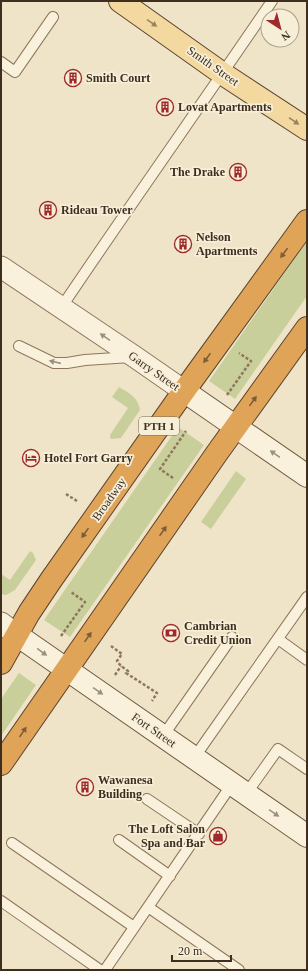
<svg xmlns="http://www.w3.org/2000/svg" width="308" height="971" font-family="Georgia,serif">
  <rect width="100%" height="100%" fill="#f0e4c8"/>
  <path fill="#c9cf9b" d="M 307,241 L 307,296 L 235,399 L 209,381 Z
    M 119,387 C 129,393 138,397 140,410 L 121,438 L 112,439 L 110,438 L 110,435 L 128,408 L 112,397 Z
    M 178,427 L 204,445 L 70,637 L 44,620 Z
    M 236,471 L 246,479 L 211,529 L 201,522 Z
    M 30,551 L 33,553 L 36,560 L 15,590 L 8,594 L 6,595 L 1,594 L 1,574 L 10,580 Z
    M 19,673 L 36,685 L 1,736 L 1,699 Z"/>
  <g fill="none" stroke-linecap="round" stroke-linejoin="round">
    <g stroke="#8d765c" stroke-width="12">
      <path id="lane" d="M 1,62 L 15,72 L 53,17
        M 61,308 C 130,205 202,104 272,1
        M 19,346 L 54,363 L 67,363 L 85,360 L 131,357
        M 278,639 L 307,660
        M 163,736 L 232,637
        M 194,758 L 307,597
        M 246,794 L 278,749 L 307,769
        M 147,799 L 199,834
        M 119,840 L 170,876
        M 12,843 L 134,927
        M 1,901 L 100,970
        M 148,907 L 239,970
        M 105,970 L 232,784"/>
    </g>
    <g stroke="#8d765c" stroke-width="23">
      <path id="street" d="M 1,267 L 135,357 L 184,391
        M 1,623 L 17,635"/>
    </g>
    <g stroke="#6f573f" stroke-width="24">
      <path id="secondary" d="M 184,391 L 307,476
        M 17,635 L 66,669 L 307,836"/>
    </g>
    <g stroke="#5b4430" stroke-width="24">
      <path id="primary" d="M 120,1 L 223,74 L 307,129"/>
    </g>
    <g stroke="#5b4430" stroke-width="24">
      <path id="highway" d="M 1,663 L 29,613 L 51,580 L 184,391 L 307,221
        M 1,764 L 217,453 L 307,328"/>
    </g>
    <path stroke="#8d765c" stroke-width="2.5" stroke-dasharray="3 2" stroke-linecap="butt" d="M 227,395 L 251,361 L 239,353
      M 173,478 L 160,469 L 186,431
      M 66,494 L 77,501
      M 61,636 L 85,602 L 71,592
      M 111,646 L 122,654 L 117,661 L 121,666 L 128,671 L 126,673 L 157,693 L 152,701
      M 115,675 L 121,666"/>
    <use href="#lane" stroke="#faf1dc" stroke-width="10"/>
    <use href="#street" stroke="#faf1dc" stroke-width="21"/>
    <use href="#secondary" stroke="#faf1dc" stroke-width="22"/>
    <use href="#primary" stroke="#f3d9a0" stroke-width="22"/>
    <use href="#highway" stroke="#e0a458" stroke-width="22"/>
  </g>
  <defs><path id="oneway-solid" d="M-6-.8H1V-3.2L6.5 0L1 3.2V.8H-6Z"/></defs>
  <g fill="#988460">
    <use href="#oneway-solid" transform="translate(152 23) rotate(35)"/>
    <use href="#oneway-solid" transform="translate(294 121) rotate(34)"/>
  </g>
  <g fill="#7e5d36">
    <use href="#oneway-solid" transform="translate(284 253) rotate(126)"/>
    <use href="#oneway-solid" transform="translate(207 358) rotate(126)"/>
    <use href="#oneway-solid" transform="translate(253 401) rotate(-54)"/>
    <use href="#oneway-solid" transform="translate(163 531) rotate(-55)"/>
    <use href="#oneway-solid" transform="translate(85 533) rotate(125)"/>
    <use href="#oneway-solid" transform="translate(88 637) rotate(-55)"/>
    <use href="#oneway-solid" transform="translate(23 732) rotate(-56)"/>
  </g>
  <g fill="#9c907e">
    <use href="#oneway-solid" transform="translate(105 337) rotate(-146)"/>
    <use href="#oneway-solid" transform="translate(55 362) rotate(-167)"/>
    <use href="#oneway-solid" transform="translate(275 454) rotate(-145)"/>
    <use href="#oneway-solid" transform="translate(42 652) rotate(36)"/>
    <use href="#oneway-solid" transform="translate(98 691) rotate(35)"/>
    <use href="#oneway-solid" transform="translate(274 813) rotate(34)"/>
  </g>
  <defs>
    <g id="building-ring" transform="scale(0.9)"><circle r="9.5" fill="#f7eed8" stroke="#9e2a2b" stroke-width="1.5"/><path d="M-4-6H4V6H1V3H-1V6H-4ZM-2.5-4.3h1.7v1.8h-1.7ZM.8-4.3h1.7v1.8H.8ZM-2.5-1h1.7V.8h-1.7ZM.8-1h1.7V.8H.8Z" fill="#9e2a2b"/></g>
    <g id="hotel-ring" transform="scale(0.9)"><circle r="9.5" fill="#f7eed8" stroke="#9e2a2b" stroke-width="1.5"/><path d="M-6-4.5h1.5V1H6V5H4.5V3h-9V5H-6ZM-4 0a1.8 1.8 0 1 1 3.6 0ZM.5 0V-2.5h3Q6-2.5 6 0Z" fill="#9e2a2b"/></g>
    <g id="bank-ring" transform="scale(0.9)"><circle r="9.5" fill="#f7eed8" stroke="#9e2a2b" stroke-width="1.5"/><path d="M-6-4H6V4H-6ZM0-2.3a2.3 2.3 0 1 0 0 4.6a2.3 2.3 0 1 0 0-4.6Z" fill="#9e2a2b"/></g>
    <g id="shop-ring" transform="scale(0.9)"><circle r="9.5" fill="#f7eed8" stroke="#9e2a2b" stroke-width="1.5"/><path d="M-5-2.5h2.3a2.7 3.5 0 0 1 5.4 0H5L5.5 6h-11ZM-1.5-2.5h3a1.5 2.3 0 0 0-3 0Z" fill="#9e2a2b"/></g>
  </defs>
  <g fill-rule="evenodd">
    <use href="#building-ring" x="73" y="78"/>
    <use href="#building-ring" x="165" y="107"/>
    <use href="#building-ring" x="238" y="172"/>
    <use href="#building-ring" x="48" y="210"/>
    <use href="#building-ring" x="183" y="244"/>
    <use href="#hotel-ring" x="31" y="458"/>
    <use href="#bank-ring" x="171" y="633"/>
    <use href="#building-ring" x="85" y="787"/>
    <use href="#shop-ring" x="218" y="836"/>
  </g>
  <g text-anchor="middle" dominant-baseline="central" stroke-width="3.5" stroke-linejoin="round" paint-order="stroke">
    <rect fill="#f7eed8" stroke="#756857" stroke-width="1" x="139" y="417" width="40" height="18" rx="3"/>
    <g font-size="11" font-weight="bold" fill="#3d2e20">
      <text x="159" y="426">PTH 1</text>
    </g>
    <g font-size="12" fill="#3d2e20" stroke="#f7eed8">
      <text transform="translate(213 66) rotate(35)">Smith Street</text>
      <text transform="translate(154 371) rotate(35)">Garry Street</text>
      <text transform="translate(109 499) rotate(-55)">Broadway</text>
      <text transform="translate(154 730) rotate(35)">Fort Street</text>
    </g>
    <g font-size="12" font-weight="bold" fill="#3d2e20" stroke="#f7eed8" text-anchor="start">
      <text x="86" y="78">Smith Court</text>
      <text x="178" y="107">Lovat Apartments</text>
      <text x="225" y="172" text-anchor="end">The Drake</text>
      <text x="61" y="210">Rideau Tower</text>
      <text x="196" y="237">Nelson<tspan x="196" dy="14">Apartments</tspan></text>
      <text x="44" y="458">Hotel Fort Garry</text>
      <text x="184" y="626">Cambrian<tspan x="184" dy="14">Credit Union</tspan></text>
      <text x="98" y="780">Wawanesa<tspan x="98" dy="14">Building</tspan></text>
      <text x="205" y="829" text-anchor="end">The Loft Salon<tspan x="205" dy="14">Spa and Bar</tspan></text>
    </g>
  </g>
  <rect width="308" height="971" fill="none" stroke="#3d2e20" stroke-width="4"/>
  <g transform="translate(280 28) rotate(144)"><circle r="19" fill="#f7eed8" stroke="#ada18e"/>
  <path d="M0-3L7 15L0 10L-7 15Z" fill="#9e2a2b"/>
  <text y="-6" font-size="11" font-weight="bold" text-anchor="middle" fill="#3d2e20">N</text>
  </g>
  <path d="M172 955v6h59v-6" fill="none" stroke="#3d2e20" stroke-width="2"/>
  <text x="178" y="955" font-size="12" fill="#3d2e20" stroke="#f7eed8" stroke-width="3" paint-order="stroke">20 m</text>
</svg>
